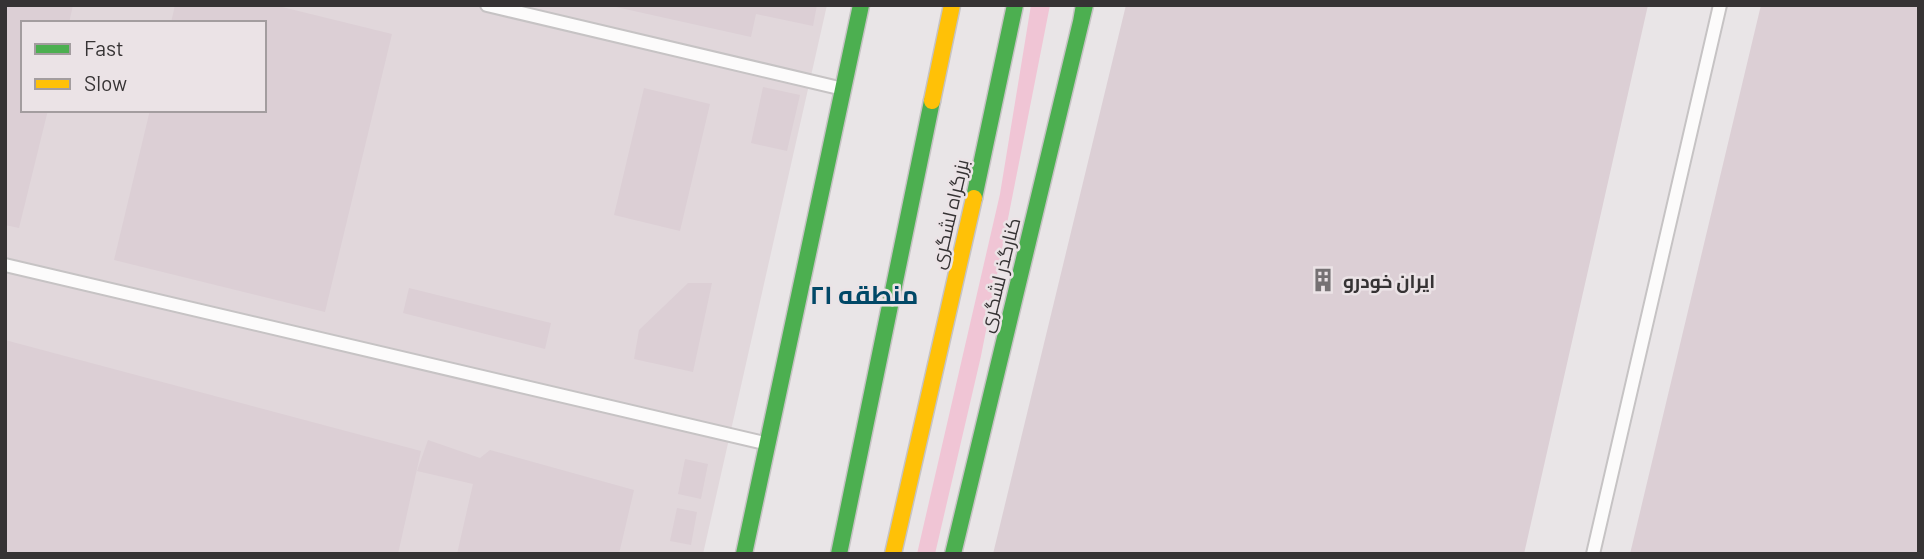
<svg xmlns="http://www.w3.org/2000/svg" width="1924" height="559" font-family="Barlow,Cairo,sans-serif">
  <rect width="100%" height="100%" fill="#e9e5e7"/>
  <path fill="#e1d7db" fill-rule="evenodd" d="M 5,5 L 827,5 L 703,554 L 5,554 ZM 23,23 L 264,23 L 264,110 L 23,110 Z"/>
  <path fill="#f0c5d5" d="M 1031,5 L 1050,5 L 981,356 L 935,554 L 917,554 L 1000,194 Z"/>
  <path fill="#dccfd5" d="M 5,5 L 73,5 L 69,23 L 23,23 L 23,110 L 48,110 L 19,228 L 5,225 Z
    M 175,5 L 274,5 L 392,34 L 325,312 L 114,260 L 150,110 L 264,110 L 264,23 L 171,23 Z
    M 607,5 L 817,5 L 813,26 L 756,14 L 751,37 Z
    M 1126,5 L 1648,5 L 1524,554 L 993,554 Z
    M 1761,5 L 1919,5 L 1919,554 L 1630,554 Z
    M 763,87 L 800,95 L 787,151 L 751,143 Z
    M 644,88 L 710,104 L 680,231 L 614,215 Z
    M 688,283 L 712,283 L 693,372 L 634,359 L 639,330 Z
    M 409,288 L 551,323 L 545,349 L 403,313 Z
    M 5,340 L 421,451 L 398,554 L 5,554 Z
    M 428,440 L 480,458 L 490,450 L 634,490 L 619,554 L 457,554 L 473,484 L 417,471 Z
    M 685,459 L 708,464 L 701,499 L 678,494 Z
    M 677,508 L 697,512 L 691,545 L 670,541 Z"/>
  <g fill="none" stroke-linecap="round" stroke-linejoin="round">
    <g stroke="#c6c3c4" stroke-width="16">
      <path id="lane" d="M 487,5 L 839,88
        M 5,265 L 764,443
        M 1593,554 L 1720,5"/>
    </g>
    <g stroke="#c6c3c4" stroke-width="19">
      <path id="fast" d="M 1081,22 L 1084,5
        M 974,198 L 1015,5
        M 744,554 L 861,5
        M 839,554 L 932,101
        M 953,554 L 1085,5"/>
    </g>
    <g stroke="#c6c3c4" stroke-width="19">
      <path id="slow" d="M 932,101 L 952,5
        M 893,554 L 974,198"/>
    </g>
    <use href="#lane" stroke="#fcfbfb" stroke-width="12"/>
    <use href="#fast" stroke="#4caf50" stroke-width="16"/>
    <use href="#slow" stroke="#ffc107" stroke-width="16"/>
  </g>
  <defs>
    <g id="building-bare" transform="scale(1.89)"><path d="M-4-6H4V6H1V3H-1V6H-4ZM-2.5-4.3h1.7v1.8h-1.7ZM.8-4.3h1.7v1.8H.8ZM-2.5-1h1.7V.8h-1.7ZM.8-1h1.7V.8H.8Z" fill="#757173" stroke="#ebe3e6" stroke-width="2.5" paint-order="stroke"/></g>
  </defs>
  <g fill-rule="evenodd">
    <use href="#building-bare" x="1323" y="280"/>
  </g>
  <g text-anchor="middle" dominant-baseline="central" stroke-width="5" stroke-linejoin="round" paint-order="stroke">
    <g font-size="19" fill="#363334" stroke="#ebe3e6">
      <text transform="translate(949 214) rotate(-77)">بزرگراه لشگری</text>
      <text transform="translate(999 275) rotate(-76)">کنارگذر لشگری</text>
    </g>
    <g font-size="19" font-weight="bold" fill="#363334" stroke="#ebe3e6" text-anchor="start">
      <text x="1343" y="280">ایران خودرو</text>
    </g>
    <g font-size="26" font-weight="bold" fill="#014867" stroke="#ebe3e6">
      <text x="864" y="293">منطقه ۲۱</text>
    </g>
  </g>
  <rect width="1924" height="559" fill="none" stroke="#363334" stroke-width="14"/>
  <rect x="21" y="21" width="245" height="91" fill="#ebe3e6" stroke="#a39d9f" stroke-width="2"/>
  <rect x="35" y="44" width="35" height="10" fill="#4caf50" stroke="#a39d9f" stroke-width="2"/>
  <text x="84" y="56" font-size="21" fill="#363334">Fast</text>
  <rect x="35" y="79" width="35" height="10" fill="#ffc107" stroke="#a39d9f" stroke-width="2"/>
  <text x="84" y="91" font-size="21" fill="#363334">Slow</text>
</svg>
